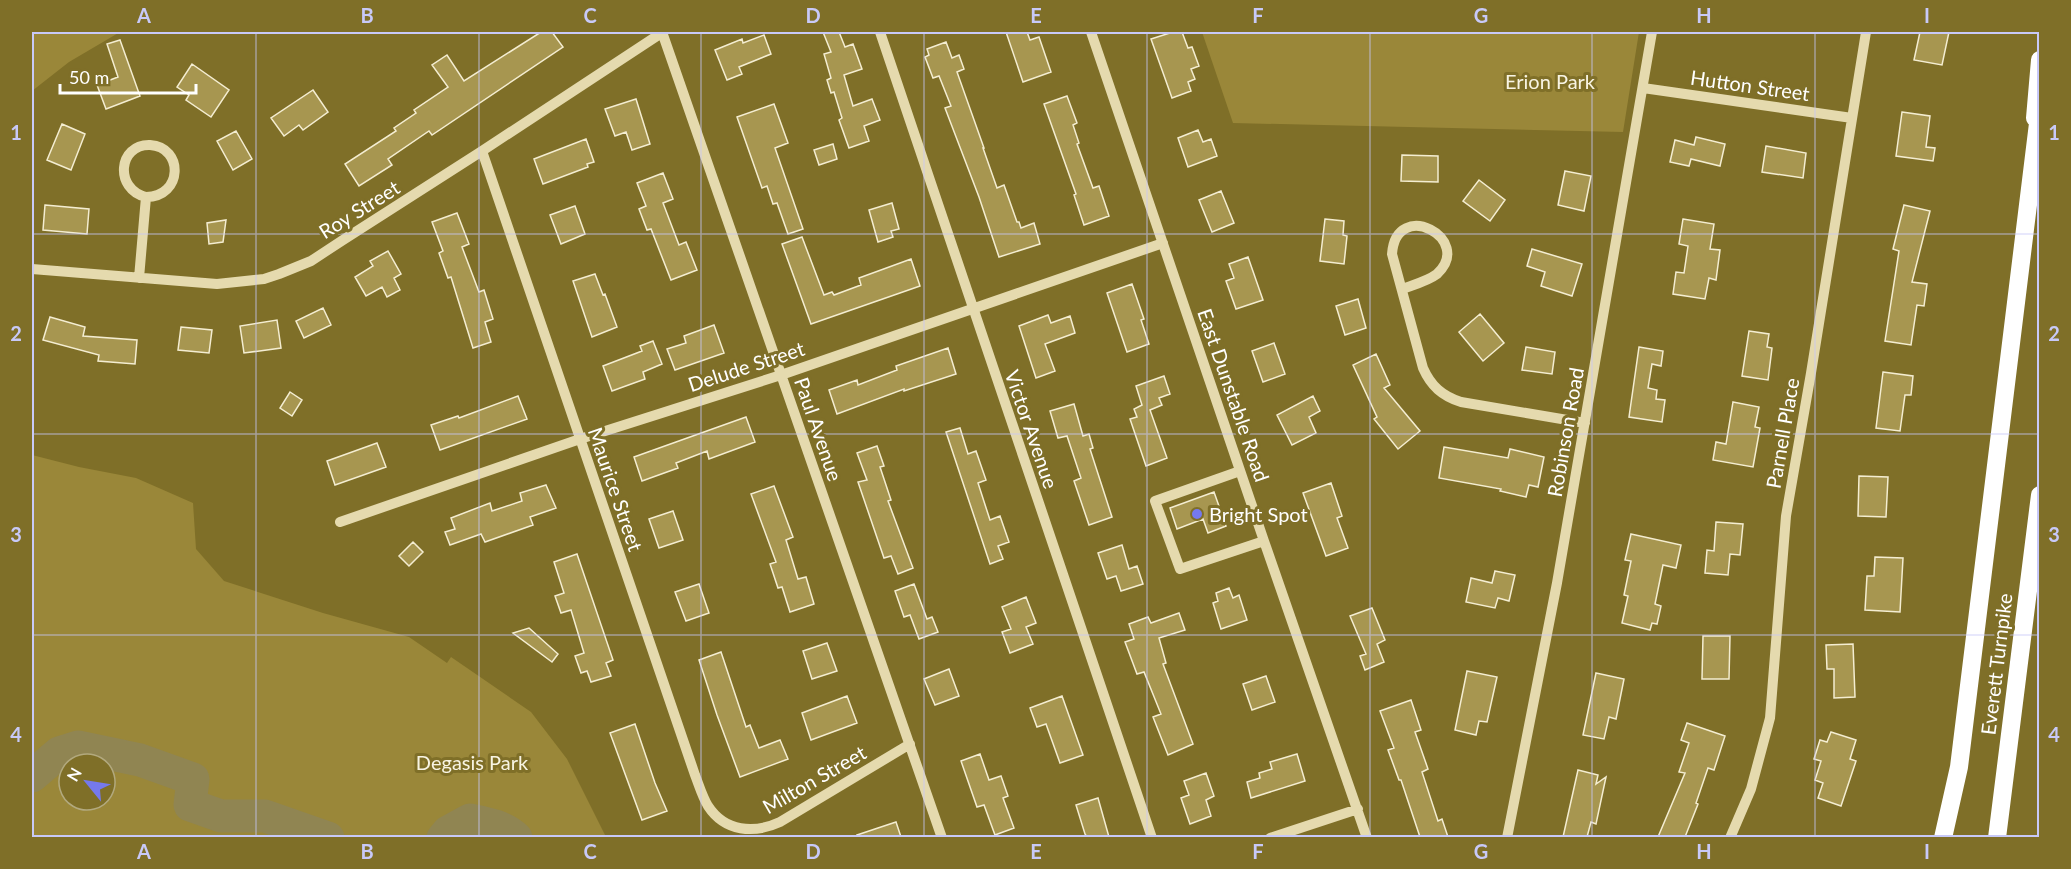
<svg xmlns="http://www.w3.org/2000/svg" width="2071" height="869" font-family="Lato,sans-serif">
  <rect width="100%" height="100%" fill="#7f6f28"/>
  <path fill="#9a8739" fill-rule="evenodd" d="M 32,32 L 120,32 L 69,62 L 32,91 Z
    M 1202,32 L 1639,32 L 1623,132 L 1233,123 Z
    M 32,455 L 79,467 L 136,478 L 193,503 L 196,549 L 224,581 L 323,613 L 409,637 L 447,663 L 451,657 L 531,712 L 567,759 L 606,837 L 32,837 ZM 69,764 L 105,764 L 105,800 L 69,800 Z"/>
  <g fill="none" stroke-linecap="round" stroke-linejoin="round">
    <path stroke="#908552" stroke-width="33" d="M 32,776 L 59,753 L 78,747 L 140,760 L 193,779 L 190,805 L 221,816 L 265,816 L 328,838
      M 443,838 L 448,832 L 470,820 C 485,823 504,826 516,838"/>
  </g>
  <path fill="#a79650" stroke="#f4edd1" stroke-width="1.5" d="M 541,32 L 552,32 L 563,47 L 432,135 L 429,131 L 388,159 L 392,165 L 359,186 L 345,164 L 396,131 L 394,128 L 416,113 L 414,110 L 448,87 L 432,65 L 447,55 L 464,81 Z
    M 823,32 L 839,32 L 845,47 L 853,44 L 862,69 L 844,75 L 853,106 L 872,99 L 880,120 L 864,126 L 869,141 L 849,148 L 839,120 L 842,118 L 834,92 L 831,93 L 827,80 L 831,78 L 824,54 L 831,52 Z
    M 1006,32 L 1027,32 L 1030,40 L 1039,37 L 1051,72 L 1023,82 Z
    M 1173,32 L 1182,32 L 1188,48 L 1192,47 L 1199,66 L 1191,69 L 1195,79 L 1188,82 L 1191,91 L 1172,98 L 1151,39 Z
    M 1920,32 L 1949,32 L 1942,65 L 1914,60 Z
    M 764,35 L 771,54 L 739,67 L 742,74 L 727,80 L 715,50 L 742,39 L 743,43 Z
    M 120,40 L 140,96 L 106,109 L 97,85 L 118,77 L 107,44 Z
    M 946,42 L 952,58 L 959,55 L 964,69 L 957,72 L 984,148 L 983,148 L 997,188 L 1004,185 L 1017,222 L 1019,222 L 1021,228 L 1034,223 L 1040,244 L 999,257 L 979,197 L 945,108 L 951,106 L 939,76 L 933,78 L 925,57 L 929,55 L 927,49 Z
    M 192,64 L 229,90 L 211,117 L 186,100 L 189,95 L 177,87 Z
    M 313,90 L 328,112 L 303,130 L 299,125 L 284,136 L 271,118 Z
    M 1067,96 L 1077,123 L 1073,125 L 1079,143 L 1077,144 L 1093,188 L 1099,186 L 1109,216 L 1084,225 L 1074,195 L 1076,194 L 1044,104 Z
    M 636,99 L 650,144 L 632,150 L 626,132 L 615,136 L 605,109 Z
    M 774,104 L 788,143 L 775,148 L 803,229 L 788,234 L 777,203 L 773,204 L 767,186 L 762,188 L 737,117 Z
    M 1902,112 L 1930,116 L 1926,147 L 1935,148 L 1933,161 L 1896,156 Z
    M 62,124 L 85,134 L 71,170 L 47,160 Z
    M 1198,130 L 1203,142 L 1211,139 L 1217,156 L 1188,167 L 1178,138 Z
    M 236,131 L 252,159 L 233,170 L 217,141 Z
    M 1696,137 L 1725,144 L 1720,166 L 1691,159 L 1689,166 L 1670,162 L 1675,140 L 1694,145 Z
    M 586,139 L 594,162 L 587,164 L 588,167 L 543,184 L 534,159 Z
    M 833,144 L 837,159 L 819,165 L 814,150 Z
    M 1766,146 L 1806,153 L 1803,178 L 1762,172 Z
    M 1402,155 L 1438,156 L 1438,182 L 1401,181 Z
    M 1565,171 L 1591,176 L 1584,211 L 1558,205 Z
    M 663,173 L 673,199 L 663,203 L 679,245 L 686,242 L 697,270 L 671,280 L 651,229 L 647,230 L 639,209 L 646,206 L 637,183 Z
    M 1479,180 L 1505,200 L 1490,221 L 1463,201 Z
    M 1221,191 L 1234,223 L 1212,232 L 1199,200 Z
    M 892,203 L 899,229 L 891,231 L 893,237 L 878,242 L 869,210 Z
    M 45,205 L 89,209 L 87,234 L 43,230 Z
    M 1904,205 L 1930,211 L 1912,282 L 1927,284 L 1924,306 L 1917,305 L 1911,345 L 1885,341 L 1899,251 L 1893,249 Z
    M 575,206 L 585,234 L 561,244 L 550,215 Z
    M 457,213 L 469,244 L 462,247 L 479,292 L 484,290 L 493,319 L 485,322 L 491,342 L 473,348 L 451,277 L 448,278 L 439,253 L 443,251 L 432,222 Z
    M 1325,219 L 1344,221 L 1343,235 L 1347,236 L 1344,264 L 1320,261 Z
    M 1683,219 L 1714,224 L 1710,249 L 1720,250 L 1716,280 L 1709,278 L 1705,299 L 1673,294 L 1676,272 L 1684,273 L 1688,246 L 1679,244 Z
    M 226,220 L 223,242 L 209,244 L 207,223 Z
    M 802,237 L 824,295 L 832,292 L 834,295 L 861,285 L 859,278 L 911,259 L 920,286 L 811,324 L 782,244 Z
    M 1532,249 L 1582,264 L 1572,296 L 1541,286 L 1545,272 L 1527,266 Z
    M 388,251 L 401,274 L 394,278 L 400,290 L 387,297 L 382,287 L 366,296 L 355,277 L 373,266 L 370,261 Z
    M 1248,257 L 1263,300 L 1236,309 L 1226,281 L 1234,278 L 1229,264 Z
    M 595,274 L 603,295 L 605,294 L 617,327 L 592,337 L 573,281 Z
    M 1132,284 L 1144,319 L 1141,320 L 1149,344 L 1127,352 L 1107,293 Z
    M 1358,299 L 1366,328 L 1345,335 L 1336,306 Z
    M 323,308 L 331,325 L 304,338 L 296,321 Z
    M 1480,314 L 1504,343 L 1483,361 L 1459,332 Z
    M 1048,315 L 1051,323 L 1070,316 L 1075,333 L 1045,344 L 1055,371 L 1036,378 L 1019,326 Z
    M 50,317 L 85,327 L 83,336 L 137,340 L 135,364 L 98,361 L 99,355 L 43,340 Z
    M 277,320 L 281,348 L 244,353 L 240,326 Z
    M 714,325 L 724,353 L 675,370 L 667,349 L 686,343 L 684,336 Z
    M 181,327 L 212,330 L 209,353 L 178,350 Z
    M 1749,331 L 1769,334 L 1767,347 L 1772,348 L 1768,380 L 1742,376 Z
    M 653,341 L 662,364 L 643,372 L 645,379 L 612,391 L 603,366 L 642,351 L 640,346 Z
    M 1274,343 L 1285,374 L 1263,382 L 1252,351 Z
    M 1526,347 L 1555,352 L 1552,374 L 1522,370 Z
    M 1639,347 L 1663,351 L 1661,366 L 1652,364 L 1648,388 L 1657,390 L 1656,399 L 1665,400 L 1662,422 L 1629,417 Z
    M 948,348 L 956,374 L 904,391 L 904,389 L 837,414 L 829,390 L 857,380 L 858,385 L 897,370 L 896,366 Z
    M 1376,354 L 1390,385 L 1384,388 L 1420,431 L 1398,449 L 1374,419 L 1377,417 L 1353,365 Z
    M 1883,372 L 1913,376 L 1911,395 L 1905,395 L 1900,431 L 1876,428 Z
    M 1164,376 L 1170,394 L 1159,398 L 1162,405 L 1150,410 L 1167,458 L 1146,466 L 1130,419 L 1137,417 L 1134,409 L 1142,405 L 1136,386 Z
    M 290,392 L 302,400 L 292,416 L 280,408 Z
    M 518,396 L 527,419 L 440,450 L 431,425 L 458,416 L 459,418 Z
    M 1313,396 L 1320,411 L 1309,417 L 1316,433 L 1292,445 L 1277,415 Z
    M 1733,402 L 1759,407 L 1755,427 L 1760,428 L 1753,467 L 1713,460 L 1716,442 L 1726,444 Z
    M 1074,404 L 1083,436 L 1089,434 L 1093,448 L 1090,449 L 1112,517 L 1089,525 L 1074,481 L 1081,478 L 1067,436 L 1058,438 L 1050,411 Z
    M 746,417 L 755,442 L 709,459 L 707,451 L 676,463 L 678,468 L 642,481 L 634,457 Z
    M 960,428 L 968,454 L 976,451 L 986,480 L 978,483 L 990,520 L 1000,516 L 1009,542 L 998,546 L 1003,559 L 990,564 L 946,432 Z
    M 377,443 L 386,467 L 335,485 L 327,461 Z
    M 877,446 L 884,466 L 880,467 L 891,500 L 888,501 L 913,568 L 898,574 L 891,556 L 884,558 L 858,482 L 867,480 L 857,453 Z
    M 1444,447 L 1508,458 L 1510,449 L 1544,457 L 1538,487 L 1529,485 L 1526,497 L 1500,491 L 1501,489 L 1439,478 Z
    M 1859,476 L 1888,477 L 1886,517 L 1858,516 Z
    M 1331,483 L 1342,516 L 1337,518 L 1348,548 L 1326,556 L 1303,493 Z
    M 546,485 L 556,508 L 530,517 L 533,525 L 485,542 L 481,534 L 450,545 L 445,532 L 455,529 L 451,518 L 490,503 L 492,511 L 522,501 L 520,493 Z
    M 774,486 L 793,537 L 786,540 L 798,579 L 806,577 L 814,604 L 790,612 L 782,587 L 778,588 L 770,564 L 776,562 L 751,494 Z
    M 1214,492 L 1226,526 L 1208,533 L 1203,519 L 1177,529 L 1170,508 Z
    M 673,511 L 683,540 L 659,548 L 649,519 Z
    M 1716,522 L 1743,524 L 1740,555 L 1730,554 L 1728,575 L 1705,573 L 1707,550 L 1714,551 Z
    M 1631,534 L 1681,545 L 1676,568 L 1663,565 L 1655,604 L 1661,606 L 1657,624 L 1652,623 L 1650,630 L 1622,623 L 1628,596 L 1624,595 L 1631,561 L 1625,560 Z
    M 413,542 L 423,552 L 409,566 L 399,556 Z
    M 1122,545 L 1129,569 L 1137,566 L 1143,584 L 1121,591 L 1116,576 L 1107,579 L 1098,553 Z
    M 577,554 L 613,660 L 606,663 L 611,676 L 591,682 L 587,671 L 581,673 L 575,656 L 584,653 L 571,610 L 561,613 L 555,596 L 564,593 L 554,562 Z
    M 1875,557 L 1903,558 L 1900,612 L 1865,610 L 1867,576 L 1874,576 Z
    M 1495,571 L 1515,575 L 1509,601 L 1498,598 L 1495,608 L 1466,602 L 1471,578 L 1492,583 Z
    M 699,584 L 709,613 L 686,621 L 675,592 Z
    M 914,584 L 927,619 L 932,617 L 938,632 L 919,639 L 910,615 L 904,617 L 895,591 Z
    M 1229,588 L 1233,598 L 1239,595 L 1247,620 L 1221,629 L 1213,603 L 1218,601 L 1216,593 Z
    M 1026,597 L 1036,623 L 1026,627 L 1033,644 L 1010,653 L 1002,632 L 1011,629 L 1002,607 Z
    M 1372,608 L 1385,640 L 1377,644 L 1384,662 L 1365,670 L 1360,656 L 1366,654 L 1350,616 Z
    M 1179,613 L 1185,630 L 1159,638 L 1166,663 L 1163,664 L 1193,744 L 1168,755 L 1153,717 L 1161,714 L 1144,672 L 1137,674 L 1125,642 L 1134,639 L 1129,624 L 1148,617 L 1151,623 Z
    M 529,628 L 558,654 L 552,662 L 513,633 Z
    M 1703,636 L 1730,636 L 1729,679 L 1702,679 Z
    M 827,643 L 837,671 L 812,679 L 803,651 Z
    M 1853,644 L 1855,697 L 1834,698 L 1834,669 L 1827,669 L 1826,645 Z
    M 721,652 L 746,727 L 750,725 L 759,748 L 780,740 L 788,759 L 740,777 L 717,715 L 699,660 Z
    M 949,669 L 959,696 L 935,705 L 924,679 Z
    M 1467,671 L 1497,677 L 1487,722 L 1479,721 L 1476,735 L 1455,730 Z
    M 1596,673 L 1624,679 L 1616,719 L 1609,717 L 1604,739 L 1583,735 Z
    M 1266,676 L 1275,702 L 1252,710 L 1243,684 Z
    M 847,696 L 857,723 L 811,740 L 802,713 Z
    M 1062,696 L 1083,755 L 1060,763 L 1046,724 L 1037,727 L 1030,708 Z
    M 1411,700 L 1421,730 L 1415,732 L 1428,769 L 1422,772 L 1438,821 L 1442,819 L 1448,837 L 1420,837 L 1401,780 L 1399,780 L 1388,750 L 1394,748 L 1380,711 Z
    M 1687,723 L 1725,736 L 1714,770 L 1708,768 L 1696,803 L 1698,804 L 1685,837 L 1658,837 L 1685,773 L 1679,772 L 1689,743 L 1681,740 Z
    M 635,724 L 655,783 L 667,811 L 642,820 L 610,733 Z
    M 1831,732 L 1856,740 L 1850,759 L 1856,761 L 1841,806 L 1818,798 L 1823,783 L 1815,780 L 1821,761 L 1814,759 L 1820,740 L 1827,742 Z
    M 980,754 L 989,780 L 1001,776 L 1008,796 L 1003,798 L 1014,828 L 995,835 L 984,805 L 977,807 L 961,761 Z
    M 1297,754 L 1305,781 L 1251,798 L 1247,782 L 1260,778 L 1259,773 L 1272,769 L 1270,762 Z
    M 1578,770 L 1598,775 L 1596,784 L 1606,777 L 1596,824 L 1591,822 L 1587,837 L 1563,837 Z
    M 1206,773 L 1214,796 L 1206,800 L 1211,816 L 1190,824 L 1181,798 L 1189,795 L 1184,781 Z
    M 1098,798 L 1109,837 L 1087,837 L 1085,834 L 1076,805 Z
    M 896,822 L 901,837 L 858,837 L 857,835 Z"/>
  <g fill="none" stroke-linecap="round" stroke-linejoin="round">
    <path stroke="#e5daae" stroke-width="10" d="M 662,32 L 942,838
      M 880,32 L 1152,838
      M 1091,32 L 1264,541 L 1367,838
      M 1643,88 L 1852,118
      M 482,151 L 695,775 C 699,785 702,796 708,806 C 725,832 754,834 780,822 L 910,744
      M 32,269 L 217,284 L 264,279 L 279,274 L 311,261 L 343,240 L 482,151 L 663,32
      M 139,278 L 146,197 C 114,189 118,144 150,145 C 184,147 183,197 146,197
      M 1402,289 C 1413,285 1428,281 1437,274 C 1475,239 1396,197 1392,254 L 1423,368 C 1431,386 1442,396 1461,402 L 1585,423
      M 1240,471 L 1155,501 L 1180,569 L 1264,541
      M 340,522 L 580,439 L 781,375 L 1163,243
      M 1270,838 L 1358,809
      M 1507,838 L 1557,583 L 1652,32
      M 1730,838 L 1751,789 L 1770,718 L 1786,516 L 1811,373 L 1866,32"/>
    <path stroke="#fff" stroke-width="18" d="M 2035,118 L 2040,60
      M 1943,838 L 1959,767 L 2040,107
      M 1997,838 L 2040,495"/>
  </g>
  <path fill="none" stroke="#c8c9f8" stroke-width="1.5" stroke-opacity="0.55" d="M 256,32 L 256,838M 479,32 L 479,838M 701,32 L 701,838M 924,32 L 924,838M 1147,32 L 1147,838M 1370,32 L 1370,838M 1592,32 L 1592,838M 1815,32 L 1815,838M 32,234 L 2040,234M 32,434 L 2040,434M 32,635 L 2040,635"/>
  <circle fill="#7579ed" stroke="#7f6f28" stroke-width="2" cx="1197" cy="514" r="6"/>
  <g text-anchor="middle" dominant-baseline="central" stroke-width="6" stroke-linejoin="round" paint-order="stroke">
    <g font-size="20" fill="#f8f4e3" stroke="#7f6f28">
      <text x="1550" y="81">Erion Park</text>
      <text x="472" y="762">Degasis Park</text>
    </g>
    <g font-size="20" fill="#fff" stroke="#7f6f28">
      <text transform="translate(1750 85) rotate(8)">Hutton Street</text>
      <text transform="translate(359 209) rotate(-32)">Roy Street</text>
      <text transform="translate(746 366) rotate(-18)">Delude Street</text>
      <text transform="translate(1234 395) rotate(71)">East Dunstable Road</text>
      <text transform="translate(819 429) rotate(71)">Paul Avenue</text>
      <text transform="translate(1032 429) rotate(71)">Victor Avenue</text>
      <text transform="translate(1565 432) rotate(-80)">Robinson Road</text>
      <text transform="translate(1782 433) rotate(-80)">Parnell Place</text>
      <text transform="translate(616 489) rotate(71)">Maurice Street</text>
      <text transform="translate(1996 664) rotate(-83)">Everett Turnpike</text>
      <text transform="translate(814 779) rotate(-30)">Milton Street</text>
    </g>
    <g font-size="20" fill="#fff" stroke="#7f6f28" text-anchor="start">
      <text x="1209" y="514">Bright Spot</text>
    </g>
  </g>
  <rect width="2071" height="869" fill="none" stroke="#7f6f28" stroke-width="66"/>
  <g transform="translate(87 782) rotate(300)"><circle r="28" fill="#7f6f28" stroke="#b2a97e" stroke-width="1.5"/>
  <path d="M0-4.5L10 22L0 15L-10 22Z" fill="#7579ed"/>
  <text y="-9" font-size="16" font-weight="bold" text-anchor="middle" fill="#ffffff">N</text>
  </g>
  <path d="M60 84v9h136v-9" fill="none" stroke="#ffffff" stroke-width="3"/>
  <text x="69" y="84" font-size="18" fill="#ffffff" stroke="#7f6f28" stroke-width="4.5" paint-order="stroke">50 m</text>
  <rect x="33" y="33" width="2005" height="803" fill="none" stroke="#c8c9f8" stroke-width="2"/>
  <g font-size="20" text-anchor="middle" font-weight="bold" fill="#c8c9f8">
    <text x="144" y="23">A</text>
    <text x="367" y="23">B</text>
    <text x="590" y="23">C</text>
    <text x="813" y="23">D</text>
    <text x="1036" y="23">E</text>
    <text x="1258" y="23">F</text>
    <text x="1481" y="23">G</text>
    <text x="1704" y="23">H</text>
    <text x="1927" y="23">I</text>
    <text x="16" y="140">1</text>
    <text x="2054" y="140">1</text>
    <text x="16" y="341">2</text>
    <text x="2054" y="341">2</text>
    <text x="16" y="542">3</text>
    <text x="2054" y="542">3</text>
    <text x="16" y="742">4</text>
    <text x="2054" y="742">4</text>
    <text x="144" y="859">A</text>
    <text x="367" y="859">B</text>
    <text x="590" y="859">C</text>
    <text x="813" y="859">D</text>
    <text x="1036" y="859">E</text>
    <text x="1258" y="859">F</text>
    <text x="1481" y="859">G</text>
    <text x="1704" y="859">H</text>
    <text x="1927" y="859">I</text>
  </g>
</svg>
